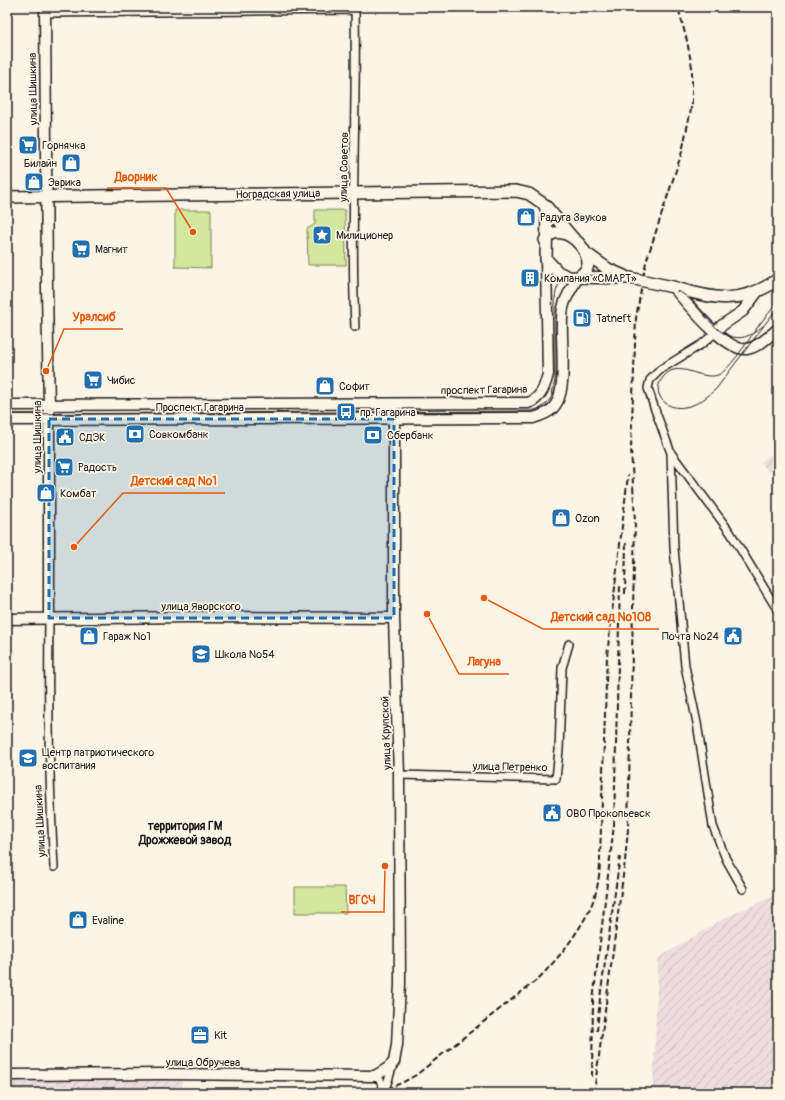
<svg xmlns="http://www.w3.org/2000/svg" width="785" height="1100" font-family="Pangolin,sans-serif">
  <defs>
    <pattern id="industrial-furrows" width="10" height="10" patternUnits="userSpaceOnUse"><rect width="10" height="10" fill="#eeddde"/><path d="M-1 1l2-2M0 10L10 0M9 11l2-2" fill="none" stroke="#ccbdbe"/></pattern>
  </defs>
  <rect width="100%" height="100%" fill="#fcf5e5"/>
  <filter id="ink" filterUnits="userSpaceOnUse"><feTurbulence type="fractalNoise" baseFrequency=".025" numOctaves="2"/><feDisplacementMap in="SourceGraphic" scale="8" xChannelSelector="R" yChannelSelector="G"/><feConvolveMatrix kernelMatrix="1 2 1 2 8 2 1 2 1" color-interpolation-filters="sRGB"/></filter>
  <g filter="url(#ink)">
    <path fill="url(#industrial-furrows)" d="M 770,455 L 777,465 L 768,472 L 761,462 Z
      M 778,894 L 778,1093 L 653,1093 L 658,958 L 728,916 Z
      M 182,1079 L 182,1093 L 7,1093 L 7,1081 Z"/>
    <path fill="#d3e89d" stroke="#78825c" d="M 175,210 L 211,210 L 211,268 L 175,267 Z
      M 315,210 L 345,210 L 346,265 L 308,265 L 307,229 L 315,224 Z
      M 295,887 L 345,887 L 346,913 L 295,913 Z"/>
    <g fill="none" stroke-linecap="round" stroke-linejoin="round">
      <g stroke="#1c1c1c" stroke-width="10">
        <path id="minor" d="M 45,13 L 355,10
          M 355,327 C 350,220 357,114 355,7
          M 715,333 L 702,344 L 661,369 L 650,380 L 648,388 L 654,407 L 671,453 L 674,548 L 685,666 L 697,723 L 713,826 L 726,859 L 743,889
          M 394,419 L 394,403
          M 671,453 L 730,532 L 778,611
          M 49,618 C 48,701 49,784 54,867
          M 399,775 L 556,779 L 559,750 L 562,668 L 569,644
          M 375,1076 L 380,1080 L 385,1091
          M 384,1093 L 394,1062"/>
      </g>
      <g stroke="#1c1c1c" stroke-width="13">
        <path id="secondary" d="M 45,7 L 47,288 L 49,410 L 49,618
          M 673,287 C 686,302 726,352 747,349 C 759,347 769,336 778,329
          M 715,333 L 721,326 L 743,311 L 758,291
          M 7,405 L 528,403 C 541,399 545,386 548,374 L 546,259
          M 7,420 L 533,418 C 540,416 547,414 552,409 C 571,392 558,333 563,308 C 565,297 573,287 578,277
          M 7,619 L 191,617 L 394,618
          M 7,1075 L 165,1074 L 375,1076 L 388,1068 L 394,1062 L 397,1045 L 400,984 L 399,775 L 394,618 L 394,419"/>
      </g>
      <g stroke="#1c1c1c" stroke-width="14">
        <path id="primary" d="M 7,197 L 516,191 L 529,194 L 545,205 L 572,237
          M 545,205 L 547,215 L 546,259 L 558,272 L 569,277 L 630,278
          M 545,240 C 561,217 594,252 587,268 C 585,272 581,275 578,277
          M 587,254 L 608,269 L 624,276
          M 673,287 C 712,299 742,306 778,279"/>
      </g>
      <use href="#minor" stroke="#fcf5e5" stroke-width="7"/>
      <use href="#secondary" stroke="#fcf5e5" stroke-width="10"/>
      <use href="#primary" stroke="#fcf5e5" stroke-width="11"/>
      <path stroke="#1c1c1c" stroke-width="1" d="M 778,302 C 772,310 765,317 759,325 C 751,336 730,370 718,375 C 700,381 679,359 664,376 C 649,393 666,411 685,407 C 698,405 707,397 716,389 L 778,307
        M 7,414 L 531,411 L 541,408 L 548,402 L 552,396 L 553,389 L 555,380 L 555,298 C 556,289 558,282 566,278 C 583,269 667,284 683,294 C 699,304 713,333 733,337 C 746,340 753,333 763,326"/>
      <path stroke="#1c1c1c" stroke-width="2" stroke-dasharray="6 3" stroke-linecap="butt" d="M 625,594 L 626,540
        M 597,1031 L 600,998 L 620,857
        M 592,1077 L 593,1001 L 614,825 L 620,584
        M 369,1093 C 387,1091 400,1084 416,1075 L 538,979 C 560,957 588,922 596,892 C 599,880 600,869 600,858 L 607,656 L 628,475
        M 594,1093 L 625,861 L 628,829 L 635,521 L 631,448 L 636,318 L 646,262 L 682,152 L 692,104 L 692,67 L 687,41 L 678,7"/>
      <g stroke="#1c1c1c" stroke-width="14" stroke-linecap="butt">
        <path id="primary-bridge" d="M 630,278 L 673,287"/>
      </g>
      <use href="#primary-bridge" stroke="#fcf5e5" stroke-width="11"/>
    </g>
  </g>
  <path fill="#1f6fb2" fill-opacity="0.2" stroke="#1f6fb2" stroke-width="3" stroke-dasharray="8 5" stroke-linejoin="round" d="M 49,419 L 394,419 L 394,618 L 49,618 Z"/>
  <defs>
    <g id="supermarket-square" transform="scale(1)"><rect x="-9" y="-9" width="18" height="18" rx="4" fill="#1f6fb2" stroke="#fcf5e5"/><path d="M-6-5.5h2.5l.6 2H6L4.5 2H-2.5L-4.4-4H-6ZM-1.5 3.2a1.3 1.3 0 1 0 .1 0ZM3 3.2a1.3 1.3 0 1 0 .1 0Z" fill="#fff"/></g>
    <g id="shop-square" transform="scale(1)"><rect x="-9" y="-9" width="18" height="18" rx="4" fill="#1f6fb2" stroke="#fcf5e5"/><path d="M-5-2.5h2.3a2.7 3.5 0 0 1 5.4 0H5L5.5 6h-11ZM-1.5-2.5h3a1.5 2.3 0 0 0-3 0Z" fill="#fff"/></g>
    <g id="sight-square" transform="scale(1)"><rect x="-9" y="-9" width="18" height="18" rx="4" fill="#1f6fb2" stroke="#fcf5e5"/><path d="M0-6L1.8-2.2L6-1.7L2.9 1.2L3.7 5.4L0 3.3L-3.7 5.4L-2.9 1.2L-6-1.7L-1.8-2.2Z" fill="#fff"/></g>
    <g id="building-square" transform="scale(1)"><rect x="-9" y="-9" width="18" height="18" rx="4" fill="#1f6fb2" stroke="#fcf5e5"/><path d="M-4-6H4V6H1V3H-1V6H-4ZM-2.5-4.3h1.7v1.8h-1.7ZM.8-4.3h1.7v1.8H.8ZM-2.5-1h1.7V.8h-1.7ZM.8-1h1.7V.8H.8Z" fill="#fff"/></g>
    <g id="fuel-square" transform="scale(1)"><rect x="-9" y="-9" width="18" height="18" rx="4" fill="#1f6fb2" stroke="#fcf5e5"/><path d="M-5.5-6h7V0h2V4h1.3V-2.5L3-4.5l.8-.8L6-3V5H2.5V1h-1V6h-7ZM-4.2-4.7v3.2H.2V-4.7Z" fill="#fff"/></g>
    <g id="bus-square" transform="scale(1)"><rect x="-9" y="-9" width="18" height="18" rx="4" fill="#1f6fb2" stroke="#fcf5e5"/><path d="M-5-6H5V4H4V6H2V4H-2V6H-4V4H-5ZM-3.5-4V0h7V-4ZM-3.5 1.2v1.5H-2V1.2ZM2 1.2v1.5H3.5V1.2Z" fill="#fff"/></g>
    <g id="bank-square" transform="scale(1)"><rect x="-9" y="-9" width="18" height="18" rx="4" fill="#1f6fb2" stroke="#fcf5e5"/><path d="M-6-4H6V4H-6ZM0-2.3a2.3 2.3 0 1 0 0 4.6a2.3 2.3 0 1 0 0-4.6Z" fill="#fff"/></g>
    <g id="civic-square" transform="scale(1)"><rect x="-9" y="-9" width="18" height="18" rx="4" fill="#1f6fb2" stroke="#fcf5e5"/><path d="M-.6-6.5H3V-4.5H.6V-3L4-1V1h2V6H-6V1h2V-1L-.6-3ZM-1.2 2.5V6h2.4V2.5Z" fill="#fff"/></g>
    <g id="school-square" transform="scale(1)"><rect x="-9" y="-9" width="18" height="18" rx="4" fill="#1f6fb2" stroke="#fcf5e5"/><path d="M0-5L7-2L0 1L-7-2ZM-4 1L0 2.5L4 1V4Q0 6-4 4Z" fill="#fff"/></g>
    <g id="office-square" transform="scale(1)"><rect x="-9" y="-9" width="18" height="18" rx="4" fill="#1f6fb2" stroke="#fcf5e5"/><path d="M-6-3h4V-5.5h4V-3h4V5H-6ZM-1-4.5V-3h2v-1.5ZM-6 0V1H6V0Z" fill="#fff"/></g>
  </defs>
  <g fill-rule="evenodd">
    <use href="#supermarket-square" x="28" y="145"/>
    <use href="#shop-square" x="71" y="163"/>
    <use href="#shop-square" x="34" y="182"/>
    <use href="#shop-square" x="526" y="217"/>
    <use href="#sight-square" x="322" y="235"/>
    <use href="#supermarket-square" x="81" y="249"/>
    <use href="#building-square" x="530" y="278"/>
    <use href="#fuel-square" x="582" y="318"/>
    <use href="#supermarket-square" x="93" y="380"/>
    <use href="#shop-square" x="325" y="386"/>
    <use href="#bus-square" x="346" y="412"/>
    <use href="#bank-square" x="135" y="434"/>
    <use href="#bank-square" x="373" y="435"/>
    <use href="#civic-square" x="65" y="437"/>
    <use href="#supermarket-square" x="64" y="467"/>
    <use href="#shop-square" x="46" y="493"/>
    <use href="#shop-square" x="561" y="518"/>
    <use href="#shop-square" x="89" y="636"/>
    <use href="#civic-square" x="733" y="636"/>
    <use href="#school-square" x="201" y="654"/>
    <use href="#school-square" x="28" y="758"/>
    <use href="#civic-square" x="552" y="813"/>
    <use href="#shop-square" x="78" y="920"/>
    <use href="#office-square" x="200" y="1035"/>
  </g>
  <g text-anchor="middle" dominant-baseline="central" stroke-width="3.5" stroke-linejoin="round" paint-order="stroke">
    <g font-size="11" fill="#1c1c1c" stroke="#fcf5e5">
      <text transform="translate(33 89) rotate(-91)">улица Шишкина</text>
      <text transform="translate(344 167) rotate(-89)">улица Советов</text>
      <text transform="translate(278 194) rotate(-1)">Ноградская улица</text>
      <text transform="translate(484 390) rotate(-1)">проспект Гагарина</text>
      <text x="200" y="407">Проспект Гагарина</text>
      <text transform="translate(37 437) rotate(-90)">улица Шишкина</text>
      <text x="201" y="606">улица Яворского</text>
      <text transform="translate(386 733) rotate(-92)">улица Крупской</text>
      <text transform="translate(510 767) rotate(1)">улица Петренко</text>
      <text transform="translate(40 821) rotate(-93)">улица Шишкина</text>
      <text x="203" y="1062">улица Обручева</text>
    </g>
    <g font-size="11" fill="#1c1c1c" stroke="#fcf5e5" text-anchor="start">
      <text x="42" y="145">Горнячка</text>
      <text x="57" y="163" text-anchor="end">Билайн</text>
      <text x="48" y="182">Эврика</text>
      <text x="540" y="217">Радуга Звуков</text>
      <text x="336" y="235">Милиционер</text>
      <text x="95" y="249">Магнит</text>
      <text x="544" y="278">Компания «СМАРТ»</text>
      <text x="596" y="318">Tatneft</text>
      <text x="107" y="380">Чибис</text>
      <text x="339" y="386">Софит</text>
      <text x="360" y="412">пр. Гагарина</text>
      <text x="149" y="434">Совкомбанк</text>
      <text x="387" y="435">Сбербанк</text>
      <text x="79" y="437">СДЭК</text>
      <text x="78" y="467">Радость</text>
      <text x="60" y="493">Комбат</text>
      <text x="575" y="518">Ozon</text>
      <text x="103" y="636">Гараж №1</text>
      <text x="719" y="636" text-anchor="end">Почта №24</text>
      <text x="215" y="654">Школа №54</text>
      <text x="42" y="752">Центр патриотического<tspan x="42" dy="13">воспитания</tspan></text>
      <text x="566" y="813">ОВО Прокопьевск</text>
      <text x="92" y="920">Evaline</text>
      <text x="214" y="1035">Kit</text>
    </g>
    <g font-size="12" font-weight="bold" fill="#1c1c1c" stroke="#fcf5e5">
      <text x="185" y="826">территория ГМ<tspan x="185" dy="14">Дрожжевой завод</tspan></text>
    </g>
  </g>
  <path fill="none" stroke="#e8590c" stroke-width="1.5" d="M193 232L166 188H107M46 371L64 329H123M74 547L123 493H225M484 598L543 629H659M427 614L459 674H509M385 866L384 912H341"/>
  <g fill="#e8590c" stroke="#fcf5e5" stroke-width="1.5">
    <circle cx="193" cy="232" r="4"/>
    <circle cx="46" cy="371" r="4"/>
    <circle cx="74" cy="547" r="4"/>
    <circle cx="484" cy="598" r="4"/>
    <circle cx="427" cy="614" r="4"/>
    <circle cx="385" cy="866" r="4"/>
  </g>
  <g font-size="12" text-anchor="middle" font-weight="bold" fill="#e8590c" stroke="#fcf5e5" stroke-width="3.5" stroke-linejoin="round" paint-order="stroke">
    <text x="136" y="181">Дворник</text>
    <text x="94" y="321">Уралсиб</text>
    <text x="174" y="485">Детский сад №1</text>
    <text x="601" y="621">Детский сад №108</text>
    <text x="484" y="666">Лагуна</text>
    <text x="362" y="904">ВГСЧ</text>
  </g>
  <rect width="785" height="1100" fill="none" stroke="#fcf5e5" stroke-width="24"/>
  <rect x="12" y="12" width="761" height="1076" fill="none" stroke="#1c1c1c" stroke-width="1.5" filter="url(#ink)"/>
</svg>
